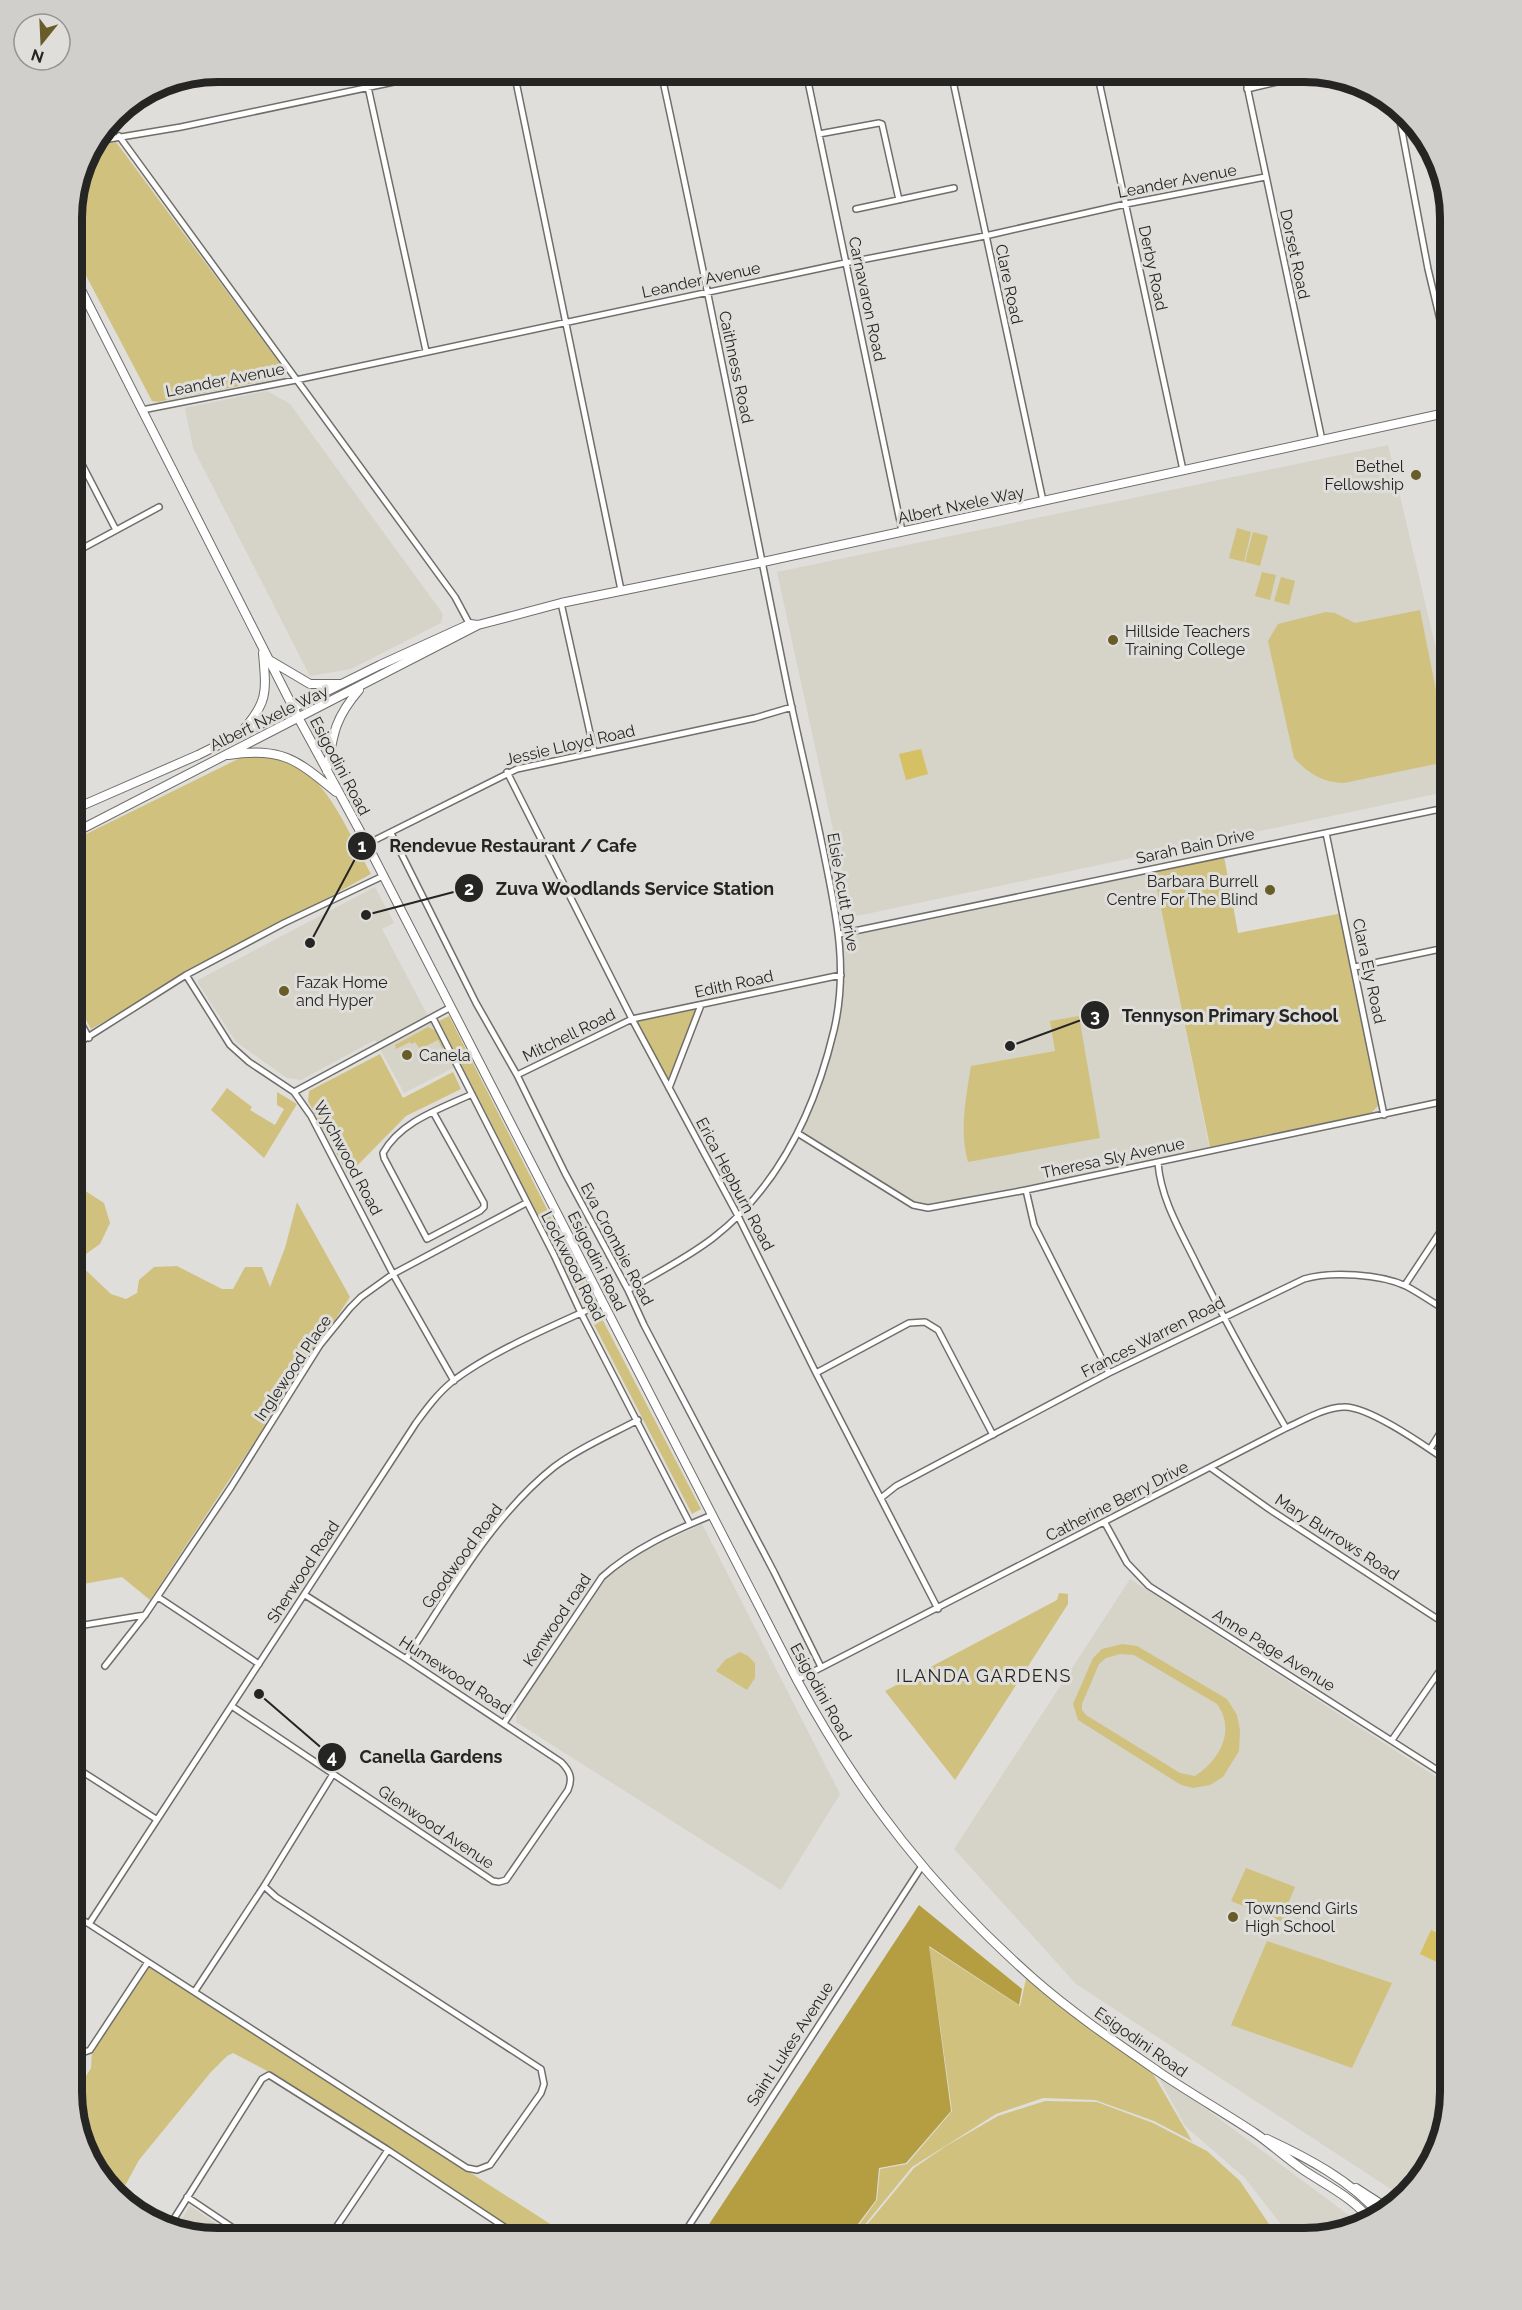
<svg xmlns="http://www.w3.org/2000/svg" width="1522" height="2310" font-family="Raleway,sans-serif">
  <rect width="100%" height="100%" fill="#dfdeda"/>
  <path fill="#d6d3c8" d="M 267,391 L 290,404 L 443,614 L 441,623 L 351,669 L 310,676 L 193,448 L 185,408 Z
    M 1388,445 L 1450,708 L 1450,791 L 852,917 L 777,572 Z
    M 1153,870 L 1210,1151 L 929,1206 L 913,1203 L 802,1133 L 826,1067 L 841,994 L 843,957 L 841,936 Z
    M 375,887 L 394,923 L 382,929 L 455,1067 L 404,1093 L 375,1040 L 301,1080 L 287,1078 L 236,1042 L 198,983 L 198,980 Z
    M 702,1524 L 840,1794 L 781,1890 L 516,1722 L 517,1711 L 605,1580 L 621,1565 L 646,1550 Z
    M 1130,1579 L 1450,1786 L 1450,2092 L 1430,2165 L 1400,2195 L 1076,1984 L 954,1849 Z
    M 1155,2071 L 1354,2219 L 1357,2224 L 1304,2238 L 1286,2238 L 1280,2223 L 1245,2178 L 1185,2126 Z
    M 190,2206 L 238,2238 L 209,2238 L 177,2227 Z"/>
  <path fill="#d1c17f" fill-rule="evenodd" d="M 116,142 L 287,373 L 285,377 L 158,402 L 152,401 L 72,249 L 72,209 L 83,162 L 94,146 Z
    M 1237,528 L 1251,532 L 1244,562 L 1229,558 Z
    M 1253,532 L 1268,536 L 1260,566 L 1245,562 Z
    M 1262,572 L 1276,575 L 1270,600 L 1255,596 Z
    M 1281,577 L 1295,581 L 1289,605 L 1274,601 Z
    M 1420,610 L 1450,761 L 1344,783 C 1323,783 1308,773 1294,758 L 1268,641 L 1278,624 L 1326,612 L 1335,613 L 1355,623 Z
    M 261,755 C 275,758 289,761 301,769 C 331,787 354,843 371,874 L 91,1029 L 72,994 L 72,841 L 240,758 Z
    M 1224,856 L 1238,933 L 1343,913 L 1380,1104 L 1371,1113 L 1210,1147 L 1153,870 Z
    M 698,1007 L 669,1083 L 635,1021 Z
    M 449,1016 L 591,1296 L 582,1301 L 439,1021 Z
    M 1079,1016 L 1100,1138 L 968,1162 C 959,1130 966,1098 971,1066 L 1055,1051 L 1050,1021 Z
    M 428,1027 L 436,1031 L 445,1047 L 442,1048 L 438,1040 L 420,1049 L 415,1042 L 411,1044 L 410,1042 L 396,1049 L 395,1045 Z
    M 380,1054 L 403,1098 L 453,1072 L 461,1089 L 406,1116 L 348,1175 L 308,1101 L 309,1091 Z
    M 227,1088 L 252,1107 L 250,1110 L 275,1125 L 284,1109 L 277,1105 L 277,1092 L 297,1104 L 264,1158 L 211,1110 Z
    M 76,1185 L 104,1203 L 110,1223 L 100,1244 L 76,1261 L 111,1294 L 126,1299 L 137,1293 L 139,1280 L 154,1267 L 177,1266 L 222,1289 L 233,1289 L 245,1267 L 262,1267 L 270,1287 L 285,1248 L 297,1202 L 350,1297 L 150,1600 L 122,1577 L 72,1586 L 72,1190 Z
    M 598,1311 L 701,1509 L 692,1514 L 589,1315 Z
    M 1059,1593 L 1068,1594 L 1068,1604 L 955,1780 L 885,1691 L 1057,1600 Z
    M 1122,1644 L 1137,1646 L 1227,1699 L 1237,1715 L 1240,1730 L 1239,1751 L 1223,1777 L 1210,1785 L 1193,1788 L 1181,1785 L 1078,1720 L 1073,1704 L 1093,1658 L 1102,1649 ZM 1120,1654 L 1134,1655 L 1217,1704 C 1236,1730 1220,1760 1195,1776 L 1180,1773 L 1086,1715 L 1082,1710 L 1082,1704 L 1099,1664 L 1106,1658 Z
    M 740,1652 L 748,1656 L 755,1663 L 755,1678 L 747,1690 L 716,1671 L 725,1660 Z
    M 1246,1868 L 1295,1887 L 1281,1921 L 1231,1901 Z
    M 1267,1941 L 1392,1983 L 1352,2068 L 1231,2025 Z
    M 929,1947 L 1020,2006 L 1026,1979 L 1152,2072 L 1192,2141 L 1154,2121 L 1095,2100 L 1043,2098 L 996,2114 L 912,2167 L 854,2238 L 841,2238 L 856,2229 L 877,2200 L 880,2169 L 907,2164 L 952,2111 Z
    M 149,1966 L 572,2238 L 525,2238 L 273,2074 L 233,2053 L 227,2056 L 211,2072 L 139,2160 L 120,2195 L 91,2165 L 73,2097 L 91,2068 L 92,2051 Z
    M 1045,2101 L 1097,2102 L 1153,2123 L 1207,2151 L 1240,2181 L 1275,2233 L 1276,2238 L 856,2238 L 914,2168 L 946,2146 L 998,2116 Z"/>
  <path fill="#b49e41" d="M 919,1905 L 1022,1989 L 1019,2005 L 929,1946 L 951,2111 L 906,2163 L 879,2168 L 876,2200 L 855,2228 L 840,2238 L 700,2238 Z"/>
  <path fill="#d6c064" d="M 921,749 L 928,774 L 906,780 L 899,754 Z
    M 1431,1930 L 1450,1939 L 1450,1944 L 1441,1964 L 1420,1954 Z"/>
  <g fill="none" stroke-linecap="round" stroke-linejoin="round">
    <g stroke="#6f6e6b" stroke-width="8">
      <path id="street" d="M 514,72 L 621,590
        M 806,72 L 902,531
        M 951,72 L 1043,501
        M 1097,72 L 1183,470
        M 1244,72 L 1322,440
        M 368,87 L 426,351
        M 1247,89 L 1315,73
        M 1398,110 L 1428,269 L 1450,362
        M 819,134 L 879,123 L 882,124 L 899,200
        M 119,136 L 455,597 L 470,625
        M 97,141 L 181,127 L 441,72
        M 856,209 L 954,188
        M 142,410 L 296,380 L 845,263 L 985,236 L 1126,204 L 1265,177
        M 72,445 L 116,530
        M 72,554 L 159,507
        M 561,603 L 594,751
        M 507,772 L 632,1019 L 738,1216 L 816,1373 L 938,1609
        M 391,833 L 476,1003 L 517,1075 L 565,1173 L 628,1290 L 644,1325 L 774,1572 L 821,1667
        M 1326,833 L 1384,1115
        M 367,844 L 517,769 L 755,718 L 792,707
        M 840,934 L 1450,807
        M 1355,967 L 1450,947
        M 186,975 L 230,1045 L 249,1062 L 294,1092 L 311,1116 L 393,1274 L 454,1381
        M 72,1007 L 89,1038
        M 433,1018 L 554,1255 L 581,1313 L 690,1524
        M 72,1047 L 186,975 L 284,923 L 383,876
        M 517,1075 L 632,1019 L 841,975
        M 669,1088 L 701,1005
        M 294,1092 L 451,1007
        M 433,1112 L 484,1203 L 484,1207 L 480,1211 L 427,1239 L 384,1158 L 383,1153 C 401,1121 440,1109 472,1094
        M 799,1134 L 913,1205 L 928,1208 L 1026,1190 L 1450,1100
        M 1158,1163 C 1161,1200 1181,1232 1197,1265 C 1225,1321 1255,1375 1286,1428
        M 72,1180 L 72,1174
        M 1026,1190 L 1034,1225 L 1109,1373
        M 1405,1285 L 1450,1217
        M 628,1290 C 657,1273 687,1258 713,1238 C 780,1186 815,1110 834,1030 C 848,970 837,918 825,859 C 814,803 800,747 788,690 C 746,484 706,277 661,72
        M 816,1373 L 909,1323 L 925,1322 L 938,1330 L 993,1435
        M 1430,1449 L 1450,1417
        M 1211,1468 L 1269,1509 L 1450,1627
        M 881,1498 L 896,1486 L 1109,1373 L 1304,1279 C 1331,1271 1380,1274 1406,1286 C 1421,1294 1435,1304 1450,1313
        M 1105,1523 L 1127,1563 L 1149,1586 L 1450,1778
        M 158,1597 L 259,1664
        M 72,1627 L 145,1615
        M 406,1659 C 450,1593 491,1517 554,1467 C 579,1448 610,1435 638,1420
        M 105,1666 L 145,1615 L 231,1487 L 320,1345 L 350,1308 L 361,1297 L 393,1274 L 526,1203
        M 797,1680 L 1286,1428 C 1304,1420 1323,1408 1343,1407 C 1368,1405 1428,1448 1450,1463
        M 233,1707 L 493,1881 L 499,1882 L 506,1880 L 568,1790 C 573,1778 570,1771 561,1762 L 406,1659 L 305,1595
        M 504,1723 L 602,1577 C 633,1549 673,1531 712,1515
        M 1392,1740 L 1450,1656
        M 72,1765 L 156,1819
        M 72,1913 L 467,2168 L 477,2170 L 490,2165 L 541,2093 L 544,2084 L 541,2069 L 276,1897 L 264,1886
        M 89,1924 L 416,1423 C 427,1408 438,1393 453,1381 C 492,1351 557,1324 603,1303
        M 195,1991 L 264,1886 L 333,1774
        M 72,2051 L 82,2053 L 90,2050 L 148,1962
        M 187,2197 L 248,2238
        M 170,2225 L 262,2079 L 269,2075 L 388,2150 L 521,2238
        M 329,2238 L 388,2150
        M 681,2238 L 922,1866"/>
    </g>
    <g stroke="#6f6e6b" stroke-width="10">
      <path id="secondary" d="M 72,272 L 299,719 L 367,844 L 797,1680 C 861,1798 935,1892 1035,1980 C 1074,2014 1117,2043 1159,2072 C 1190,2093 1223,2112 1255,2133 C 1271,2144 1285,2157 1302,2169 C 1324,2184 1354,2198 1370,2220
        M 271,661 L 310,684 L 340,684
        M 243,730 C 269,701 266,690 263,653
        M 228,755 C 282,747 296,759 336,792
        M 327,771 C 333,735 334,719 359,690
        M 72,810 L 198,755 L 380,665 L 470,624 L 478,625 L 561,603 L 763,562 L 1450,412
        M 72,834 L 478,625
        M 1267,2139 C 1306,2157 1352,2181 1380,2215
        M 1356,2188 L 1387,2208"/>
    </g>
    <use href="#street" stroke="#fff" stroke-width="5"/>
    <use href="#secondary" stroke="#fff" stroke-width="8"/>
  </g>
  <g fill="#685c29" stroke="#dfdeda" stroke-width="2">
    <circle cx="1416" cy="475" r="6"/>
    <circle cx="1113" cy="640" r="6"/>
    <circle cx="1270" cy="890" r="6"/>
    <circle cx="284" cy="991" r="6"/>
    <circle cx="407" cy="1055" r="6"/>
    <circle cx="1233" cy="1917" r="6"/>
  </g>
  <g text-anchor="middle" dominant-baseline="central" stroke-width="6" stroke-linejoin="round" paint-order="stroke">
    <g font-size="16" fill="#252524" stroke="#dfdeda">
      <text transform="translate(1177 181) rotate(-11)">Leander Avenue</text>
      <text transform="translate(1295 254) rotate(78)">Dorset Road</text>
      <text transform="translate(1153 268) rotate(78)">Derby Road</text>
      <text transform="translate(701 280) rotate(-12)">Leander Avenue</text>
      <text transform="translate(1009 284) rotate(78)">Clare Road</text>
      <text transform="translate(867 299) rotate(78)">Carnavaron Road</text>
      <text transform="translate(736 367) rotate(78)">Caithness Road</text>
      <text transform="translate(225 380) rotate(-11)">Leander Avenue</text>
      <text transform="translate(961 505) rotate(-12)">Albert Nxele Way</text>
      <text transform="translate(269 718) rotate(-26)">Albert Nxele Way</text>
      <text transform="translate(570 745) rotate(-13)">Jessie Lloyd Road</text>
      <text transform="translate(340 766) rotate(62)">Esigodini Road</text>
      <text transform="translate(1195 846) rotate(-12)">Sarah Bain Drive</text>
      <text transform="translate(843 892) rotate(80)">Elsie Acutt Drive</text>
      <text transform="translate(1369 971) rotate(78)">Clara Ely Road</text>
      <text transform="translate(734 984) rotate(-12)">Edith Road</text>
      <text transform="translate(569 1035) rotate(-26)">Mitchell Road</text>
      <text transform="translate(348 1158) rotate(62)">Wychwood Road</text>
      <text transform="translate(1113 1158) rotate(-12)">Theresa Sly Avenue</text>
      <text transform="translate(735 1184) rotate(62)">Erica Hepburn Road</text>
      <text transform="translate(617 1244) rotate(62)">Eva Crombie Road</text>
      <text transform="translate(597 1261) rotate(63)">Esigodini Road</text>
      <text transform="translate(573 1266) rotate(63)">Lockwood Road</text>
      <text transform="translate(1153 1337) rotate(-27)">Frances Warren Road</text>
      <text transform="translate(293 1368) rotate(-56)">Inglewood Place</text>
      <text transform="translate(1117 1501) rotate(-27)">Catherine Berry Drive</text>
      <text transform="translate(1337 1537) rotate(33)">Mary Burrows Road</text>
      <text transform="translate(462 1556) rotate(-54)">Goodwood Road</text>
      <text transform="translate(303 1572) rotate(-57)">Sherwood Road</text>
      <text transform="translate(557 1620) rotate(-56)">Kenwood road</text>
      <text transform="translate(1274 1650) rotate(32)">Anne Page Avenue</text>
      <text transform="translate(455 1675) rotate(33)">Humewood Road</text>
      <text transform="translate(821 1692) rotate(61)">Esigodini Road</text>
      <text transform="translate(436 1827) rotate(34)">Glenwood Avenue</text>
      <text transform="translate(1141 2042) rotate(35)">Esigodini Road</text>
      <text transform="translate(790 2044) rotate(-57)">Saint Lukes Avenue</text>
    </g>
    <g font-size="16" fill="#252524" stroke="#dfdeda" text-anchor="start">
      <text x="1404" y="466" text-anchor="end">Bethel<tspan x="1404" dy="18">Fellowship</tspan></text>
      <text x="1125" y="631">Hillside Teachers<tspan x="1125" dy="18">Training College</tspan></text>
      <text x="1258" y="881" text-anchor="end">Barbara Burrell<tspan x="1258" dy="18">Centre For The Blind</tspan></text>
      <text x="296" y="982">Fazak Home<tspan x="296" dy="18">and Hyper</tspan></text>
      <text x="419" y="1055">Canela</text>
      <text x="1245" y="1908">Townsend Girls<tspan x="1245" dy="18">High School</tspan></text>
    </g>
    <g font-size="18" letter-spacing="1.5" fill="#252524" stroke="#dfdeda">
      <text x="984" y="1675">ILANDA GARDENS</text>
    </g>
  </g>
  <path d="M0 0H1522V2310H0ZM218 82H1304A136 136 0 0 1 1440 218V2092A136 136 0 0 1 1304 2228H218A136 136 0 0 1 82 2092V218A136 136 0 0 1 218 82Z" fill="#d0cfcb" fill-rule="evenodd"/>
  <path fill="none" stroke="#252524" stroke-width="8" d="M218 82H1304A136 136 0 0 1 1440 218V2092A136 136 0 0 1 1304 2228H218A136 136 0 0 1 82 2092V218A136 136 0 0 1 218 82Z"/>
  <path fill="none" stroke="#252524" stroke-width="2" d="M310 943L362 846M366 915L469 888M1010 1046L1095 1015M259 1694L332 1757"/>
  <g fill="#252524" stroke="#dfdeda" stroke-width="2">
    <circle cx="310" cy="943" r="6"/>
    <circle cx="366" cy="915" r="6"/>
    <circle cx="1010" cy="1046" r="6"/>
    <circle cx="259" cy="1694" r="6"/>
    <circle cx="362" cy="846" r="15"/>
    <circle cx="469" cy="888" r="15"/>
    <circle cx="1095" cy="1015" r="15"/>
    <circle cx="332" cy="1757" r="15"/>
  </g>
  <g font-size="18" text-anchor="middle" font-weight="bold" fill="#fff">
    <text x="362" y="852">1</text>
    <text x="469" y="895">2</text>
    <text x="1095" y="1022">3</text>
    <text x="332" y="1763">4</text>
  </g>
  <g font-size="18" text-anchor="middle" font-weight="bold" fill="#252524" stroke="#dfdeda" stroke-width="6" stroke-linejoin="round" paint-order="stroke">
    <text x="513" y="852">Rendevue Restaurant / Cafe</text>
    <text x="635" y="895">Zuva Woodlands Service Station</text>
    <text x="1230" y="1022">Tennyson Primary School</text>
    <text x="431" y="1763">Canella Gardens</text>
  </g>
  <g transform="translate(42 42) rotate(198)"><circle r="28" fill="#dfdeda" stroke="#959491" stroke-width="1.5"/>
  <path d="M0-4.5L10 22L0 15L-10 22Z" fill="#685c29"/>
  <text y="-9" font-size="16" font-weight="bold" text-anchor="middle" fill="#252524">N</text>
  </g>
</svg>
